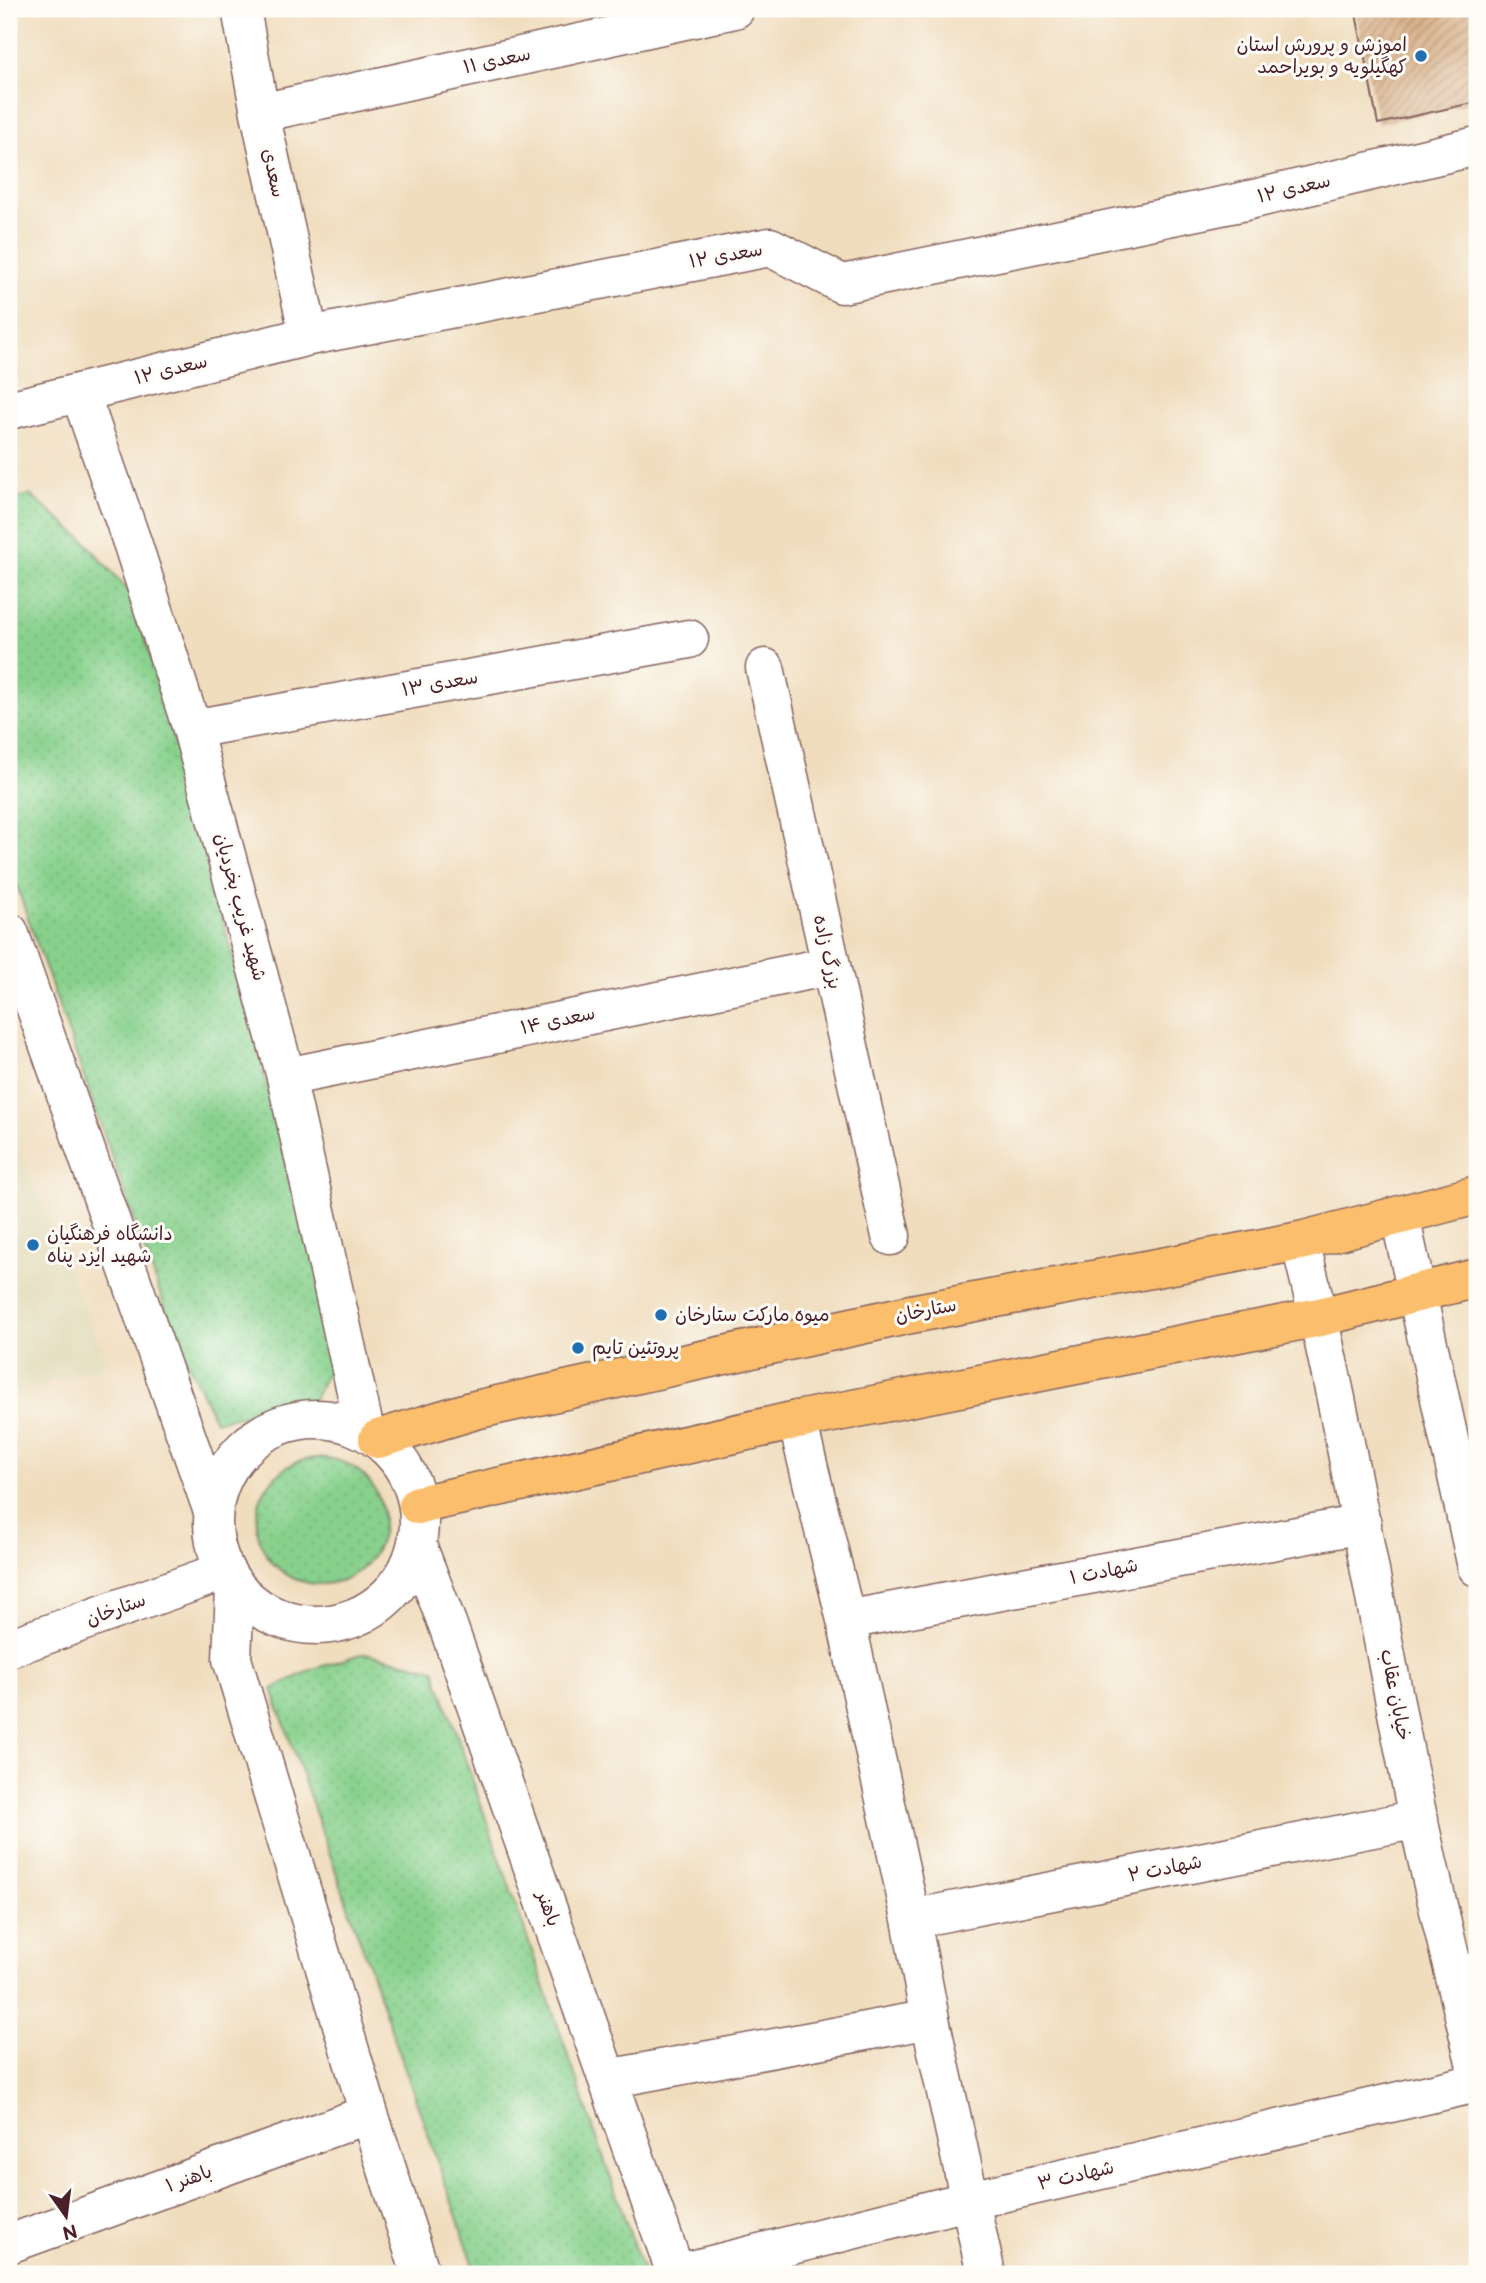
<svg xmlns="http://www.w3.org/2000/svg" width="1486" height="2283" font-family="'Balsamiq Sans','Playpen Sans Arabic',sans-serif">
  <defs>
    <pattern id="green-dots" width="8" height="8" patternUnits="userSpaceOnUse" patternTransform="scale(1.75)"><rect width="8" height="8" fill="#88d18d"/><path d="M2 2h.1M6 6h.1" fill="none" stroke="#77b37a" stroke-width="1.8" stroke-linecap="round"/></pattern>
    <pattern id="building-hatch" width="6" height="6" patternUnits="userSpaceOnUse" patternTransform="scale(1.75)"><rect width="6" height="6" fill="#dab38c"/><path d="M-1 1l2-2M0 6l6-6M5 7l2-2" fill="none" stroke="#b39173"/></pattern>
  </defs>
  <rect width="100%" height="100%" fill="#fdfcf7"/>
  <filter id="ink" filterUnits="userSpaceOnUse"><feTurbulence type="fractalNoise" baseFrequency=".0143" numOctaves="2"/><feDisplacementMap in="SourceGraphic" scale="14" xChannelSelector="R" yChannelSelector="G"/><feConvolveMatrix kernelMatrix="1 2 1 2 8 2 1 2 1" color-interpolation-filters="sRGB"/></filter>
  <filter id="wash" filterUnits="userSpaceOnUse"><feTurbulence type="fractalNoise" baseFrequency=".00686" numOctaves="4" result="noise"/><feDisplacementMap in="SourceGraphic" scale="28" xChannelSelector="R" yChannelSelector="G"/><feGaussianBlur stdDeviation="1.57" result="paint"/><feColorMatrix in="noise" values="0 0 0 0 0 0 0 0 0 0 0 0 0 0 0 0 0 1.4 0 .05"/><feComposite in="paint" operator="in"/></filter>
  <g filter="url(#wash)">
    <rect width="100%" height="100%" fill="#f0ddbe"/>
    <path fill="#e2dcba" d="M 9,1125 L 107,1364 L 9,1394 Z"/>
    <path fill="url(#green-dots)" stroke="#69785c" stroke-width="2" d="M 30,495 L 84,540 L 133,596 L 195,815 L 338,1351 L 312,1403 L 215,1421 L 174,1333 L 9,864 L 9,499 Z
      M257 1521a63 63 0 1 1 126 0a63 63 0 1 1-126 0Z
      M 365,1653 L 434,1669 L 644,2274 L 477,2274 L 272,1689 L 313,1669 Z"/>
    <g id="blocks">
      <path fill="url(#building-hatch)" d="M 1355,9 L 1477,9 L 1477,102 L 1378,124 Z"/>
    </g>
  </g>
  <g filter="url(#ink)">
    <use href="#blocks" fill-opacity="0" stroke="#84625e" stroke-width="2"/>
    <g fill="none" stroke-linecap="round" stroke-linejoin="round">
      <g stroke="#84625e" stroke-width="41">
        <path id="minor" d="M 241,9 L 260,113 L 309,336
          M 260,113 L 735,9
          M 80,393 L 133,545 L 192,729 L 286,1077 L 365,1431
          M 9,410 L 309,336 L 770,247 L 842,284 L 1241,202 L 1477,146
          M 765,668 L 891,1236
          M 192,729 L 689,639
          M 9,932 L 212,1509
          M 286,1077 L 830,966
          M 1400,1216 L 1477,1567
          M 1300,1241 C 1348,1432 1378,1626 1418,1818 C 1436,1902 1458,1987 1477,2071
          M213 1522a103 103 0 1 1 206 0a103 103 0 1 1-206 0Z
          M 797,1420 L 846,1620 L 911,1919 L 930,2019 L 986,2274
          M 417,1545 L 447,1623 L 676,2274
          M 235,1588 L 232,1659 L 369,2114 L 421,2274
          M 846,1620 L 1362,1524
          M 9,1648 L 224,1571
          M 911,1919 L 1419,1819
          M 608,2079 L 930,2019
          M 9,2244 L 369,2114
          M 676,2274 L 971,2200 L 1477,2083"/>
      </g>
      <g stroke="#84625e" stroke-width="41">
        <path id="major" d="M 378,1439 L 475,1410 L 911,1314 L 1300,1241 L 1477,1195
          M 418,1505 L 797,1420 L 1320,1317 L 1477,1278"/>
      </g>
      <use href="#minor" stroke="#fff" stroke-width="38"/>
      <use href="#major" stroke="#fabe6d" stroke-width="38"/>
    </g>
  </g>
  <g fill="#1f6fb2" stroke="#fdfcf7" stroke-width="2.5">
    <circle cx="1421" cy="56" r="7"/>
    <circle cx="33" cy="1245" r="7"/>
    <circle cx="661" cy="1315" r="7"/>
    <circle cx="578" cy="1348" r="7"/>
  </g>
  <g text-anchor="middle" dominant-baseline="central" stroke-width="6" stroke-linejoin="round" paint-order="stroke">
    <g font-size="19" fill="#4a1f2b" stroke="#fdfcf7" text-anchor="start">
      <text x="1407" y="45" text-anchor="end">اموزش و پرورش استان<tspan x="1407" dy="22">کهگیلویه و بویراحمد</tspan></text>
      <text x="47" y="1234">دانشگاه فرهنگیان<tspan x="47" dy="22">شهید ایزد پناه</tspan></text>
      <text x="675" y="1315">میوه مارکت ستارخان</text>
      <text x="592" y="1348">پروتئین تایم</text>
    </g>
    <g font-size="19" fill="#4a1f2b" stroke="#fdfcf7">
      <text transform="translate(497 61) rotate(-12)">سعدی ۱۱</text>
      <text transform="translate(273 173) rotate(78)">سعدی</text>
      <text transform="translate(1294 189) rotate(-13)">سعدی ۱۲</text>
      <text transform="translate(726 256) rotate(-10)">سعدی ۱۲</text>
      <text transform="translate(171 370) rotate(-14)">سعدی ۱۲</text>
      <text transform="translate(440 684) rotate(-10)">سعدی ۱۳</text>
      <text transform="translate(240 907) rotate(75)">شهید غریب بخردیان</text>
      <text transform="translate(827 952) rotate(78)">بزرگ زاده</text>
      <text transform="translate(558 1021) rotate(-12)">سعدی ۱۴</text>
      <text transform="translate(926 1311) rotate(-11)">ستارخان</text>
      <text transform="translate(1104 1572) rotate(-11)">شهادت ۱</text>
      <text transform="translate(116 1610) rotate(-20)">ستارخان</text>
      <text transform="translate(1395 1695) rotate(79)">خیابان عقاب</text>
      <text transform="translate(1165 1869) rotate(-11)">شهادت ۲</text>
      <text transform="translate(548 1909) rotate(70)">باهنر</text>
      <text transform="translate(1076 2176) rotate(-13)">شهادت ۳</text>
      <text transform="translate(189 2179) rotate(-20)">باهنر ۱</text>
    </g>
  </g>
  <rect width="1486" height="2283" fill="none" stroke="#fdfcf7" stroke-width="35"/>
  <g transform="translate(66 2216) rotate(166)" stroke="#fdfcf7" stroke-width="5" paint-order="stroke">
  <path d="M0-5L12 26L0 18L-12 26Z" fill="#4a1f2b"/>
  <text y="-10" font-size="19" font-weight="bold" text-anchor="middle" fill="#4a1f2b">N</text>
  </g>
</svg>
